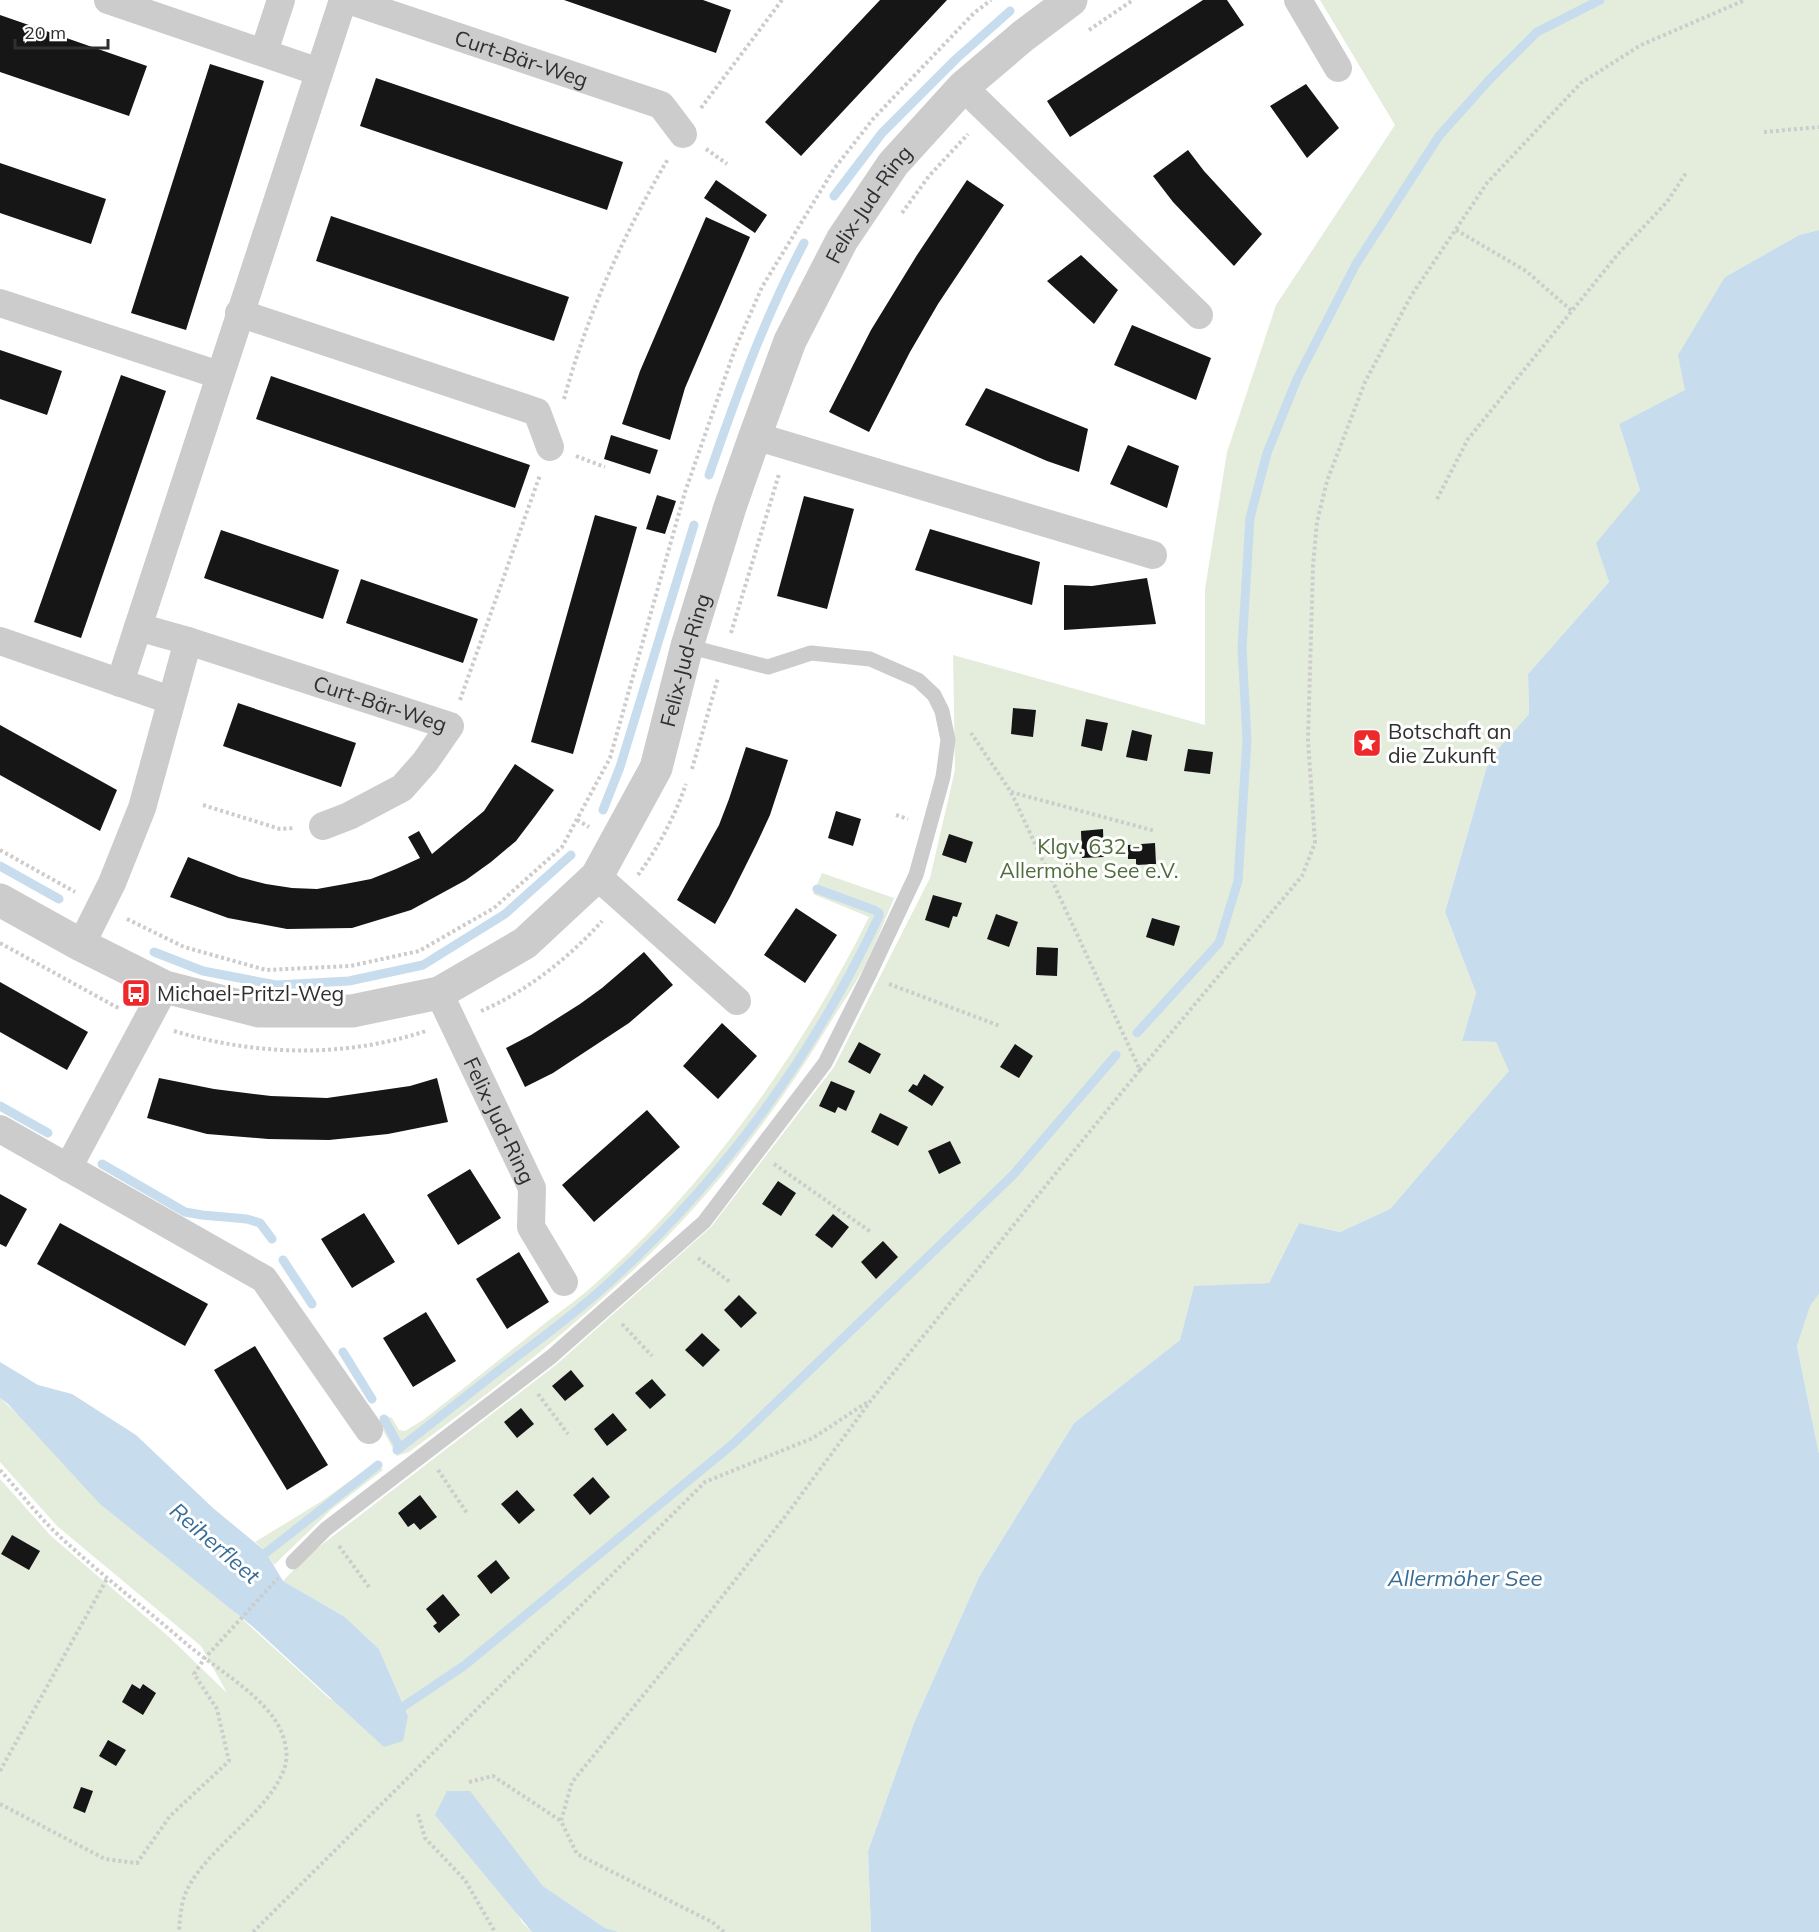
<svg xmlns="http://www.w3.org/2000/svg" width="1819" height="1932" font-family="Mulish,sans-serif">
  <rect width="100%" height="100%" fill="#fff"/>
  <path fill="#e4eddc" d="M 1320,0 L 1819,0 L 1819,230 L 1799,235 L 1725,277 L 1686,390 L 1619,424 L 1640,490 L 1597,543 L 1609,582 L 1528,674 L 1529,714 L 1489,759 L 1445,912 L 1476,993 L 1462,1041 L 1496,1042 L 1510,1071 L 1390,1209 L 1340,1232 L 1299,1223 L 1269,1283 L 1194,1287 L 1180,1340 L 1074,1423 L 979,1577 L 914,1723 L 868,1851 L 871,1932 L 619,1932 L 605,1928 L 543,1886 L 470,1792 L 447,1791 L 522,1922 L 532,1932 L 0,1932 L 0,1479 L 51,1536 L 168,1636 L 227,1693 L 201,1646 L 57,1526 L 0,1462 L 0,1398 L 330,1699 L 408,1716 L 379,1649 L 345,1617 L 283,1581 L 307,1556 L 557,1364 L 711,1227 L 834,1067 L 930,878 L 955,770 L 953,655 L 1205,725 L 1205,589 L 1227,452 L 1276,305 L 1395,125 Z
    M 822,873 L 894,898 C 884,922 875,946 863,969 C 853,988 841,1005 830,1023 C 771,1121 700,1211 615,1287 C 550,1347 480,1400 409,1452 L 397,1456 L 379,1423 L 380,1419 L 387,1416 L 392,1418 L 399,1430 L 405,1431 L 423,1420 C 464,1388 504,1356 544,1324 C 562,1310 581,1297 597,1282 C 709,1183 803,1050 869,917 L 813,894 Z
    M 1819,1294 L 1819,1454 L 1797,1346 L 1810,1305 Z
    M 376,1462 L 383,1470 L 332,1509 L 274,1565 L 265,1551 L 255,1542 L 322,1501 Z"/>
  <path fill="#c7dced" d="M 1819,230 L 1819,1294 L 1810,1306 L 1797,1346 L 1819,1454 L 1819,1932 L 871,1932 L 868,1851 L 914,1723 L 979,1577 L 1074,1423 L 1180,1340 L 1194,1286 L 1269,1283 L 1299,1223 L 1340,1232 L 1390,1209 L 1509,1071 L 1496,1042 L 1462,1041 L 1476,993 L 1445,912 L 1489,759 L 1529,714 L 1528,674 L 1609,582 L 1596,543 L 1640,490 L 1619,424 L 1685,390 L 1678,355 L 1725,277 L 1799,235 Z
    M 0,1362 L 38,1385 L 72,1394 L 136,1435 L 213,1508 L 265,1551 L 283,1581 L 345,1617 L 379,1649 L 408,1716 L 403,1741 L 384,1747 L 252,1626 L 100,1504 L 8,1404 L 0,1398 Z
    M 447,1791 L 470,1791 L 543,1886 L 605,1928 L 619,1932 L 532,1932 L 435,1815 Z"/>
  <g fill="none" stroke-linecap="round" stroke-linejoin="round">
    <path stroke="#c7dced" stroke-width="9" d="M 834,196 L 882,133 L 956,59 L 1010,11
      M 709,475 C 737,394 764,319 804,243
      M 603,810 L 620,767 L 694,525
      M 0,866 L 59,899
      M 154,952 L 203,971 L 276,985 L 349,981 L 423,965 L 505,914 L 571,855
      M 1137,1033 L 1219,943 L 1238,881 L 1247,739 L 1242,648 L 1250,518 L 1267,453 L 1297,379 L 1356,264 L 1439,136 L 1490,79 L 1537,32 L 1600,0
      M 0,1106 L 48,1133
      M 102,1164 L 185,1212 L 202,1215 L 247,1219 L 260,1223 L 272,1239
      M 283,1260 L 312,1304
      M 343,1352 L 372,1399
      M 384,1419 L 400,1448
      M 397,1450 C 438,1419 478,1386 519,1355 C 551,1331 582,1308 611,1281 C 723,1179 815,1053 879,916 L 879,913 L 874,910 L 817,889
      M 258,1559 L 378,1465
      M 395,1712 L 465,1665 L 734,1443 L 1013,1175 L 1116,1055"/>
  </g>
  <path fill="#161616" d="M 564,0 L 703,0 L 731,10 L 716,53 Z
    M 880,0 L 947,0 L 801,156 L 765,122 Z
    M 1203,0 L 1227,0 L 1244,25 L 1070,137 L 1047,101 Z
    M 0,15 L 147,66 L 129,116 L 0,72 Z
    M 210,64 L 264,81 L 186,330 L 131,313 Z
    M 376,78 L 623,162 L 607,210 L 360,126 Z
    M 1306,84 L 1339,128 L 1307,158 L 1270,106 Z
    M 1188,150 L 1204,171 L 1262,234 L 1234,266 L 1173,202 L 1153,176 Z
    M 0,163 L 106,199 L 91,244 L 0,213 Z
    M 716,180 L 767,215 L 755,233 L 704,198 Z
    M 967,180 L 1004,205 L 938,304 L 910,352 L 869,432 L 829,412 L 871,330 L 917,255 Z
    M 331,216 L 569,297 L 554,341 L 316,261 Z
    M 706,217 L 750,237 L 685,388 L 670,440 L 622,424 L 640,371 Z
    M 1081,255 L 1118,290 L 1094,324 L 1047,281 Z
    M 1132,325 L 1211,358 L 1196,400 L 1114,365 Z
    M 0,350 L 62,371 L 47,415 L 0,399 Z
    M 121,375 L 166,391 L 81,638 L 34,622 Z
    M 271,376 L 530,465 L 515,508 L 256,419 Z
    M 986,388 L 1088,429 L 1079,472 L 1047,461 L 965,425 Z
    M 611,435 L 658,450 L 650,474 L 604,459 Z
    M 1128,445 L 1179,466 L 1167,508 L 1110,484 Z
    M 657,495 L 676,501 L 665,534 L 646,529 Z
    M 804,496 L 854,509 L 827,609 L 777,596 Z
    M 595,515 L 637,527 L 573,754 L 531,742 Z
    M 930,529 L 1040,562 L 1032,605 L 915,570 Z
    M 221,530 L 339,570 L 323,619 L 204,578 Z
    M 1147,578 L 1156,624 L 1064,630 L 1064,585 L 1092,586 Z
    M 361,579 L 478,619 L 463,663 L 346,623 Z
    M 238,703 L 356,743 L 341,787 L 223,746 Z
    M 1013,708 L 1036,710 L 1033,737 L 1011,734 Z
    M 1086,719 L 1108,723 L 1102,751 L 1081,746 Z
    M 0,725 L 117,790 L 100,831 L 0,775 Z
    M 1132,730 L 1152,735 L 1147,761 L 1126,757 Z
    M 746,747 L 788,760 L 770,815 L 757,843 L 730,897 L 715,924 L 677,900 L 719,825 L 729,799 Z
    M 1188,749 L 1213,752 L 1210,774 L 1184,771 Z
    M 515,764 L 554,790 L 535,816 L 516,841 L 491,862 L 466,880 L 411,910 L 352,928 L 287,929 L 228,918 L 170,897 L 188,857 L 239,877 L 266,884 L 292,888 L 317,889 L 345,884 L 371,879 L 396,869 L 420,858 L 408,837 L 419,831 L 432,854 L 484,811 Z
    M 836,811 L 861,819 L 853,846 L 828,838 Z
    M 1103,829 L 1104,857 L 1082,858 L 1081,831 Z
    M 949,834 L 973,842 L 966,863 L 942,855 Z
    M 1155,843 L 1156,864 L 1136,865 L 1136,859 L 1128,859 L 1128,845 Z
    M 933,895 L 962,903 L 957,917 L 953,916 L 949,928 L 925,920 Z
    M 796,908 L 837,935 L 805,983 L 764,955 Z
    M 996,914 L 1018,922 L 1009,947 L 987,939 Z
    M 1152,918 L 1180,926 L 1174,946 L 1146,937 Z
    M 1037,947 L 1058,948 L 1057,976 L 1036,975 Z
    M 644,952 L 673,985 L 629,1023 L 553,1073 L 525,1087 L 506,1048 L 531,1035 L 580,1004 L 602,988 Z
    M 0,982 L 88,1032 L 67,1070 L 0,1032 Z
    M 722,1023 L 757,1056 L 718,1099 L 683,1066 Z
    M 859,1042 L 881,1054 L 870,1074 L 848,1062 Z
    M 1015,1044 L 1033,1056 L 1019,1078 L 1000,1067 Z
    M 924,1074 L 944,1087 L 932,1106 L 908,1091 L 913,1084 L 917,1086 Z
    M 159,1078 L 214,1089 L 271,1096 L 327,1098 L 410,1086 L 437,1078 L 448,1122 L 388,1134 L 329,1140 L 268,1139 L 207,1134 L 147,1118 Z
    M 831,1081 L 855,1091 L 846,1111 L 838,1107 L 835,1113 L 819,1106 Z
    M 647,1110 L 680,1147 L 594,1222 L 562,1185 Z
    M 880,1113 L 908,1127 L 898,1146 L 871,1132 Z
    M 950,1141 L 961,1163 L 939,1174 L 928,1151 Z
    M 470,1169 L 501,1218 L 458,1245 L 427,1195 Z
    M 778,1181 L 796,1193 L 781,1216 L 762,1204 Z
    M 0,1194 L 27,1209 L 6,1247 L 0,1244 Z
    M 364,1213 L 395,1262 L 352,1288 L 321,1239 Z
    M 833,1214 L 849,1227 L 832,1248 L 815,1235 Z
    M 60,1223 L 208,1304 L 185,1346 L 37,1264 Z
    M 883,1241 L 898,1257 L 876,1279 L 861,1262 Z
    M 519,1252 L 549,1302 L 507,1329 L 476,1279 Z
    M 739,1295 L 757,1313 L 741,1328 L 724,1310 Z
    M 426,1312 L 456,1361 L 413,1387 L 383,1338 Z
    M 702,1333 L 720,1350 L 703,1367 L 685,1350 Z
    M 255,1346 L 328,1465 L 287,1490 L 214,1370 Z
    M 571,1370 L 584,1386 L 565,1401 L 552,1386 Z
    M 652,1379 L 666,1395 L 650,1409 L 635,1393 Z
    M 521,1408 L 534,1424 L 517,1438 L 504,1422 Z
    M 613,1413 L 627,1430 L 607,1446 L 594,1429 Z
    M 593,1477 L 610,1497 L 590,1515 L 573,1495 Z
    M 517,1490 L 535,1510 L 519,1524 L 501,1504 Z
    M 420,1495 L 437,1517 L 420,1530 L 414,1523 L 408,1527 L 398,1513 Z
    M 12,1535 L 40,1551 L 29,1570 L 1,1554 Z
    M 496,1560 L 510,1578 L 491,1594 L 477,1576 Z
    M 443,1594 L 460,1615 L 439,1633 L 433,1626 L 437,1623 L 426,1609 Z
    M 132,1684 L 140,1689 L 143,1684 L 156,1693 L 143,1715 L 122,1702 Z
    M 108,1740 L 126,1750 L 116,1766 L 99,1756 Z
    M 81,1787 L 93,1791 L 85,1813 L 73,1808 Z"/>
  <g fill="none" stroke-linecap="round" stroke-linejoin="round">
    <path stroke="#ccc" stroke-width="4" stroke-dasharray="3 3" stroke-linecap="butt" d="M 1089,30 L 1133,0
      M 701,108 L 782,0
      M 1764,132 L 1819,127
      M 706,149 L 727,164
      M 902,213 L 929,176 L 968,134
      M 1456,230 L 1526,271 L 1572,311
      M 564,399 C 587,315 623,235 668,159
      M 576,456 L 605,467
      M 1437,499 L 1468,439 L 1618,254 L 1667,202 L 1686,173
      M 731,633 L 779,474
      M 460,700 L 540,475
      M 692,769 L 718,678
      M 1011,792 L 1155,831
      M 203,805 L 280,829 L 295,828
      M 896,815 L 908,819
      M 577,820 L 589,827
      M 0,850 L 75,892
      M 638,875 C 658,848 675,816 686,784
      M 127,919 L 184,947 L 266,970 L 350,966 L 419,951 L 494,908 L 562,847 L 610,758 L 685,492 L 735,349 L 762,287 L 834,169 L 873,119 L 974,13 L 991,0
      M 0,943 L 120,1009
      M 889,984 L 1000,1026
      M 481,1011 C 526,992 570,957 602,921
      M 174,1031 C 257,1056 344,1058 426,1031
      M 1140,1070 L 1302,876 L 1315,843 L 1308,740 L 1313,566 L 1317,522 L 1327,481 L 1365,382 L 1411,296 L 1487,183 L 1581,83 L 1641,45 L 1745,0
      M 774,1164 L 871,1232
      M 698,1258 L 730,1282
      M 622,1324 L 652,1356
      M 538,1394 L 568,1434
      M 0,1470 C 18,1490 35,1512 54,1531 C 97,1572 145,1608 189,1646 C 217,1669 251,1688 273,1717 C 284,1732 291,1755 283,1772 C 265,1815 209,1847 188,1888 C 181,1901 180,1917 179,1932
      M 438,1470 L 467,1513
      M 339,1546 L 369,1587
      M 0,1771 L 108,1577
      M 469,1782 L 493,1776 L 561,1821
      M 0,1804 L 105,1859 L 137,1863 L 170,1816 L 229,1761 L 217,1709 L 194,1674 L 204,1659 L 278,1578
      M 418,1814 L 425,1838 L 465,1880 L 495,1932
      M 253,1932 L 705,1482 L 813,1438 L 869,1401
      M 724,1932 L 712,1922 L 577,1854 L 561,1821 L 572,1782 L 677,1654 L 784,1518 L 872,1399 L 1140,1070 L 1011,792 L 971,733"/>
    <path stroke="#ccc" stroke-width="15" d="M 293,1562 L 326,1529 L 551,1357 L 704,1222 L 825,1063 L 868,977 L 916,875 L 943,777 L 948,740 L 942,711 L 934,695 L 918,680 L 870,659 L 811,653 L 768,667 L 687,646"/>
    <g stroke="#ccc" stroke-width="28">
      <path d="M 108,0 L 319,72"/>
      <path id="s1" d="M 348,0 L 661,105 L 683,134"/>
      <path d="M 1298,0 L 1338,68"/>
      <path d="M 264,52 L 281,0"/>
      <path d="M 963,87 L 1199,315"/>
      <path d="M 0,303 L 219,375"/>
      <path d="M 239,313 L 537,412 L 550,447"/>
      <path d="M 755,436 L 1153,555"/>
      <path d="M 0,641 L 170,700"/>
      <path id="s2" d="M 188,641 L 450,726 L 425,762 L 402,788 L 349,816 L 323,826"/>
      <path d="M 120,683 L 138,627"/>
      <path d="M 597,876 L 737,1001"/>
      <path d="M 81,945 L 112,883 L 142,808 L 188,641 L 138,627 L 343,0"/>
      <path id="s3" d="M 439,993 L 532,1188 L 531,1227 L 564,1282"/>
      <path d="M 0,1129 L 264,1279 L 369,1430"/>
      <path d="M 68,1168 L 165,987"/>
    </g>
    <path stroke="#ccc" stroke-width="33" id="s4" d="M 0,900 L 81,945 L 165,987 L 259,1011 L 352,1011 L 439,993 L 525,943 L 597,876 L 656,768 L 687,646 L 730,507 L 755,436 L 790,341 L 842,240 L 893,164 L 963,87 L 1023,36 L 1071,0"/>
  </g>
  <defs>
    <g id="sight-square" transform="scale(1.5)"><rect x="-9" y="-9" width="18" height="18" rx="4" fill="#ed292c" stroke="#fff"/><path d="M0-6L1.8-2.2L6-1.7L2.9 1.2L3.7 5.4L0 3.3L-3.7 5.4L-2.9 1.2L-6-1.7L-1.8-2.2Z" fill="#fff"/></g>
    <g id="bus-square" transform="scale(1.5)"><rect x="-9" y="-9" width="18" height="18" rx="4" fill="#ed292c" stroke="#fff"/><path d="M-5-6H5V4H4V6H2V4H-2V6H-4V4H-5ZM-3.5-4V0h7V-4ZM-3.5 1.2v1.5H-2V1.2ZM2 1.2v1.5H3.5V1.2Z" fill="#fff"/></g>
  </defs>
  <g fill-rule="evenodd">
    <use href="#sight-square" x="1367" y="743"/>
    <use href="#bus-square" x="136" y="993"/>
  </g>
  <g text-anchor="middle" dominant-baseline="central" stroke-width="6" stroke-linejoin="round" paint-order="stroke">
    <g font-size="21" fill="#2f2f2f" stroke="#fff">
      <text stroke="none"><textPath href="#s1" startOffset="183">Curt-Bär-Weg</textPath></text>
      <text stroke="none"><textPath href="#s4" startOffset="1392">Felix-Jud-Ring</textPath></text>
      <text stroke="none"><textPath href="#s4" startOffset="898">Felix-Jud-Ring</textPath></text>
      <text stroke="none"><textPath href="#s2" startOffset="202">Curt-Bär-Weg</textPath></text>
      <text stroke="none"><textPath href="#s3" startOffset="141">Felix-Jud-Ring</textPath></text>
    </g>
    <g font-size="21" fill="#2f2f2f" stroke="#fff" text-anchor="start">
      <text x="1388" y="731">Botschaft an<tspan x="1388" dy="24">die Zukunft</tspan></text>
      <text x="157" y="993">Michael-Pritzl-Weg</text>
    </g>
    <g font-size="21" fill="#4f6d3a" stroke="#fff">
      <text x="1089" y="846">Klgv. 632 -<tspan x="1089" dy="24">Allermöhe See e.V.</tspan></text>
    </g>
    <g font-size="22" font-style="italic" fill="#396c95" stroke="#fff">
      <text transform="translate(215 1543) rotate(41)">Reiherfleet</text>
      <text x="1465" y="1578">Allermöher See</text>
    </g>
  </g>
  <path d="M15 39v9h93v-9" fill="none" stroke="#2f2f2f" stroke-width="3"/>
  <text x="24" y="39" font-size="18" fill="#2f2f2f" stroke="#ffffff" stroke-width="4.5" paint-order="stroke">20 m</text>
</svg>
